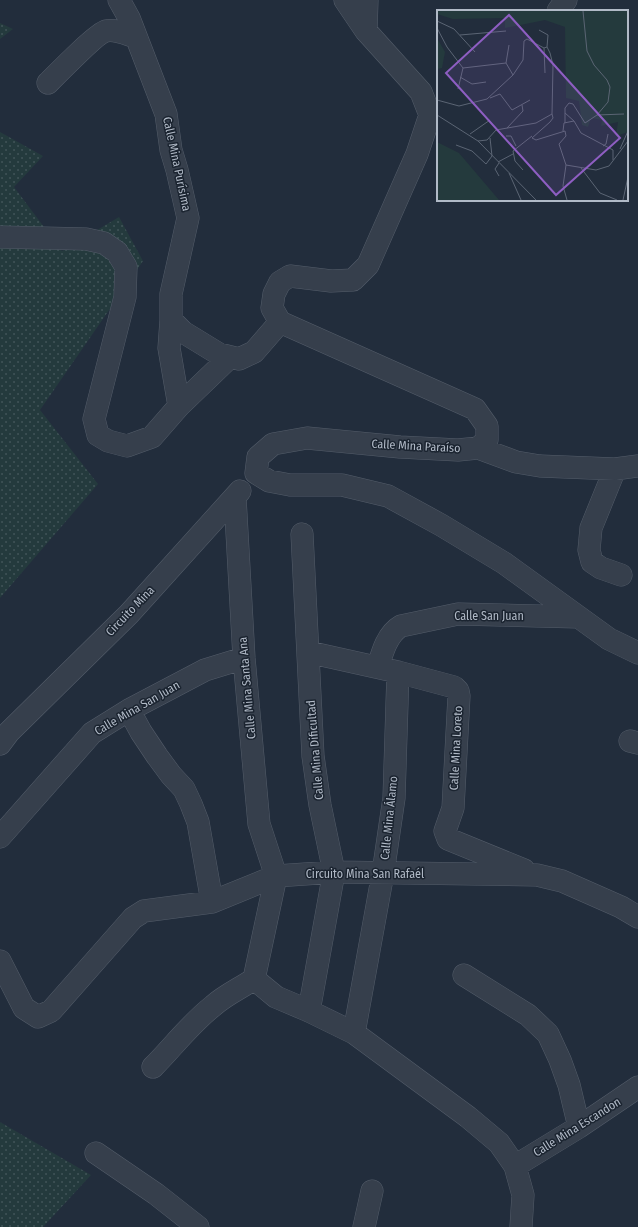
<svg xmlns="http://www.w3.org/2000/svg" width="638" height="1227" font-family="'Fira Sans Condensed',sans-serif">
  <defs>
    <pattern id="grass-dots" width="8" height="8" patternUnits="userSpaceOnUse"><rect width="8" height="8" fill="#243a3d"/><path d="M2 2h.1M6 6h.1" fill="none" stroke="#415458" stroke-width="1.8" stroke-linecap="round"/></pattern>
  </defs>
  <rect width="100%" height="100%" fill="#222d3c"/>
  <path fill="url(#grass-dots)" d="M 0,23 L 13,29 L 0,39 Z
    M 0,132 L 43,156 L 14,187 L 62,251 L 119,217 L 143,261 L 40,410 L 98,484 L 0,598 Z
    M 0,1122 L 91,1175 L 43,1227 L 0,1227 Z"/>
  <g fill="none" stroke-linecap="round" stroke-linejoin="round">
    <g stroke="#545d6a" stroke-width="23">
      <path id="minor" d="M 119,0 L 129,18 L 166,114 L 171,150 L 177,170 L 188,218 L 171,294 L 171,320 L 183,332 L 219,354 L 239,359 L 254,352 L 280,322
        M 345,0 L 366,31 L 421,92 L 430,115 L 417,154 L 368,265 L 353,280 L 331,281 L 290,276 L 280,282 L 274,294 L 272,308 L 280,322 L 475,409 L 487,426 L 487,440 L 478,448 L 458,450 L 400,447 L 307,438 L 273,444 L 258,457 L 256,473 L 269,481 L 290,485 L 342,485 L 388,496 L 441,525 L 504,563 L 609,639 L 638,653
        M 558,11 L 566,0
        M 366,31 L 367,0
        M 48,83 C 57,74 97,33 106,31 C 116,29 128,35 136,37
        M 0,237 L 86,239 L 104,243 L 117,252 L 126,267 L 125,297 L 94,419 L 98,435 L 108,441 L 127,446 L 152,437 L 179,406 L 230,357
        M 171,320 L 169,348 L 179,406
        M 478,448 L 516,462 L 540,466 L 615,469 L 638,466
        M 615,469 L 591,528 L 589,550 L 592,562 L 601,568 L 621,575
        M 235,497 L 244,658 L 259,824 L 276,876 L 254,979
        M 302,534 L 313,756 L 320,805 L 334,872 L 309,1011
        M 308,652 L 398,672 L 454,687 L 458,691 L 459,696 L 453,808 L 445,831 L 448,839 L 524,870
        M 378,667 C 382,653 387,634 401,626 L 458,614 L 578,617
        M 129,710 L 141,732 L 157,756 L 171,775 L 184,789 L 191,804 L 198,822 L 212,902
        M 630,741 L 638,743
        M 0,744 L 9,732 L 129,614 L 240,491
        M 0,837 L 92,733 L 129,710 L 205,670 L 244,658
        M 0,961 L 24,1008 L 38,1017 L 51,1011 L 133,918 L 144,911 L 212,902 L 276,876 L 334,872 L 537,875 L 562,881 L 621,907 L 638,917
        M 464,975 L 528,1015 L 548,1034 L 560,1060 L 569,1085 L 579,1127
        M 254,979 L 276,997 L 309,1011 L 354,1033 L 468,1117 L 499,1143 L 515,1166 L 523,1195 L 521,1227
        M 354,1033 L 383,873 L 394,798 L 398,672
        M 153,1067 C 173,1047 190,1024 213,1006 C 225,995 241,988 254,979
        M 96,1153 L 156,1194 L 198,1227
        M 515,1166 L 579,1127 L 638,1087
        M 364,1227 L 372,1191"/>
    </g>
    <use href="#minor" stroke="#363f4c" stroke-width="22"/>
  </g>
  <g text-anchor="middle" dominant-baseline="central" stroke-width="3" stroke-linejoin="round" paint-order="stroke">
    <g font-size="12" fill="#b1bac7" stroke="#1b2430">
      <text transform="translate(177 164) rotate(78)">Calle Mina Purísima</text>
      <text transform="translate(416 446) rotate(3)">Calle Mina Paraíso</text>
      <text transform="translate(130 611) rotate(-46)">Circuito Mina</text>
      <text x="489" y="616">Calle San Juan</text>
      <text transform="translate(247 688) rotate(-95)">Calle Mina Santa Ana</text>
      <text transform="translate(137 708) rotate(-30)">Calle Mina San Juan</text>
      <text transform="translate(456 748) rotate(-87)">Calle Mina Loreto</text>
      <text transform="translate(315 750) rotate(-95)">Calle Mina Dificultad</text>
      <text transform="translate(389 818) rotate(-84)">Calle Mina Álamo</text>
      <text x="365" y="874">Circuito Mina San Rafaél</text>
      <text transform="translate(577 1127) rotate(-32)">Calle Mina Escandon</text>
    </g>
  </g>
  <g transform="translate(437 10)">
    <rect width="191" height="191" fill="#222d3c"/>
    <path d="M 0,1 L 191,1 L 191,122 L 179,126 L 181,112 L 164,116 L 165,110 L 154,108 L 151,117 L 145,115 L 142,91 L 129,88 L 128,17 L 108,10 L 68,18 L 68,8 L 16,9 L 0,4 ZM 0,28 L 8,42 L 5,58 L 0,59 ZM 0,132 L 22,143 L 62,190 L 0,190 Z" fill="#243a3d"/>
    <path fill="none" stroke="#5b6574" stroke-width="1" d="M 0,11 L 17,19 L 38,42M 0,18 L 10,37 L 26,58 L 69,53M 102,20 L 111,25 L 110,37M 23,25 L 69,21M 107,38 L 108,63M 69,53 L 72,35M 69,53 L 76,65M 23,67 L 35,74 L 49,72M 21,79 L 26,58M 53,88 L 63,84 L 75,100 L 93,90M 0,90 L 22,96 L 50,89 L 76,65 L 86,50 L 87,31 L 90,29 L 107,38 L 110,37 L 113,43 L 116,55 L 115,104M 128,103 L 137,111M 0,105 L 41,131 L 99,190M 160,105 L 187,104M 128,113 L 128,98 L 132,93 L 136,94 L 148,113 L 160,105 L 171,92 L 173,77 L 170,70 L 157,55 L 150,41 L 146,1M 70,118 L 86,101 L 85,95M 126,121 L 127,113 L 137,111 L 144,123 L 176,140 L 176,150M 33,124 L 53,110M 69,126 L 74,126 L 79,136M 41,131 L 50,130 L 59,120 L 99,113 L 115,104 L 116,108 L 113,112 L 95,128 L 99,130 L 128,121 L 129,126 L 122,134 L 129,155 L 159,160 L 172,156 L 191,131M 19,135 L 35,141 L 49,154 L 55,146 L 53,128M 166,136 L 169,134 L 171,124M 183,139 L 191,121M 61,152 L 76,144M 129,155 L 126,176 L 130,190M 144,158 L 163,183 L 180,190M 86,160 L 78,151 L 76,141 L 95,126M 72,163 L 84,190M 62,166 L 58,159 L 62,153M 186,190 L 191,167"/>
    <path fill="#8e5ec2" fill-opacity="0.15" stroke="#8e5ec2" stroke-width="2" d="M 72,5 L 183,128 L 119,185 L 9,63 Z"/>
    <rect width="191" height="191" fill="none" stroke="#b1bac7" stroke-width="2"/>
  </g>
</svg>
